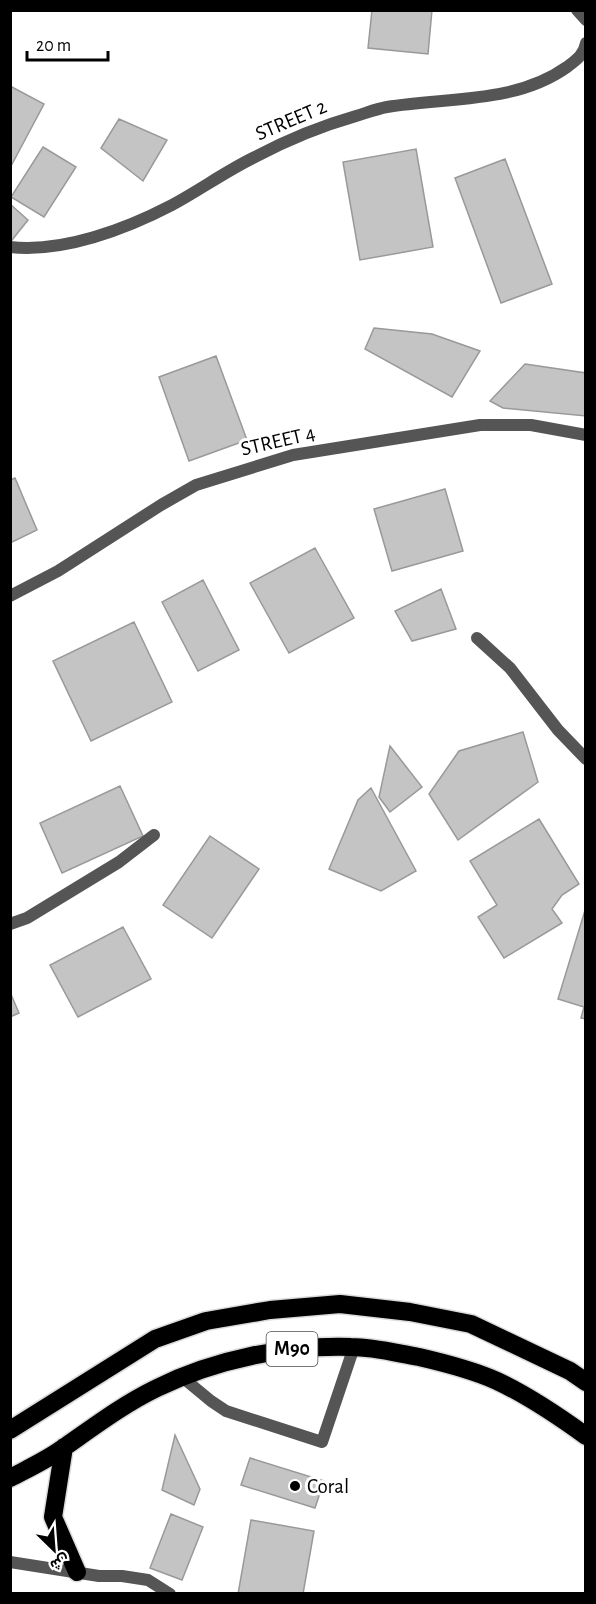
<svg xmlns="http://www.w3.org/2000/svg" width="596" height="1604" font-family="'Alegreya Sans',Vazirmatn,sans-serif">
  <rect width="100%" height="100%" fill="#fff"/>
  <path fill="#c4c4c4" stroke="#999" stroke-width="1.5" d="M 372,10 L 432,10 L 428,54 L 368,48 Z
    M 10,86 L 44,104 L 10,168 Z
    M 119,119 L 167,140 L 143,181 L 101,148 Z
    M 43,147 L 76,167 L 44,217 L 11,197 Z
    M 416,149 L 433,247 L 360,260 L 343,162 Z
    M 505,159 L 552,284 L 501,303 L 455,178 Z
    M 10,204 L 28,220 L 12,240 L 10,239 Z
    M 374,328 L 432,334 L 480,351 L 452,397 L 365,349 Z
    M 216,356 L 247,440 L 189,461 L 159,377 Z
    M 525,364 L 586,373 L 586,416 L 503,408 L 490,401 Z
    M 15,478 L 37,530 L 10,543 L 10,480 Z
    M 445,489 L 463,551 L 392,571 L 374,509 Z
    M 315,548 L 354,618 L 289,653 L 250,583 Z
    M 203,580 L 239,650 L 198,671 L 162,602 Z
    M 441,589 L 456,629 L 412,641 L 395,611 Z
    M 134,622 L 172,702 L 91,741 L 53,661 Z
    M 523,732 L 538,782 L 458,840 L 429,794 L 459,751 Z
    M 390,746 L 422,787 L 390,812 L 379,797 Z
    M 120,786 L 143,836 L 62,873 L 40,823 Z
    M 371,788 L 416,871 L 381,891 L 329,869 L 358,800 Z
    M 539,819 L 579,884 L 562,895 L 552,909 L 562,923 L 504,958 L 478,917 L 497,905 L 470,861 Z
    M 210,836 L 259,869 L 212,938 L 163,905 Z
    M 586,907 L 586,1019 L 581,1018 L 584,1007 L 558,999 Z
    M 123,927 L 151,979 L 78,1017 L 50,965 Z
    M 10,992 L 19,1013 L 10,1017 Z
    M 175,1435 L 200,1489 L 194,1505 L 162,1490 Z
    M 250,1458 L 324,1481 L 315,1508 L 241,1485 Z
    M 171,1514 L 203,1527 L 182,1580 L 150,1568 Z
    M 251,1520 L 314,1531 L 303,1594 L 238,1594 Z"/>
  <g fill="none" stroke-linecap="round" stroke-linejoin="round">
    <g stroke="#dbdbdb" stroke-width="21">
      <path id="highway" d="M 10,1430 L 155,1339 L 206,1321 L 270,1310 L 340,1304 L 410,1312 L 471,1324 L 570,1371 L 586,1382
        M 64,1447 L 53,1517 L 77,1572
        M 10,1478 C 29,1468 49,1459 66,1446 C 96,1425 124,1404 157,1388 C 216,1359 286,1345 351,1347 C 374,1347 396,1353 419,1357 C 445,1363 473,1370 497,1381 C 529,1396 557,1415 586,1436"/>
    </g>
    <path stroke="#555" stroke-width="12" d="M 182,1377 L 211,1401 L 226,1411 L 322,1442 L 354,1347"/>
    <path stroke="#555" stroke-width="12" d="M 577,10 L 586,20
      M 10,247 C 63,253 126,229 172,205 C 200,190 226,171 255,157 C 287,140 321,126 356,116 C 366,113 376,109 387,107 C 447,97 515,104 567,67 C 576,60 584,55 586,43
      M 10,596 L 58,571 L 161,505 L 196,485 L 293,455 L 480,425 L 531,425 L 586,435
      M 477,638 L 510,668 L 558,730 L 586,759
      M 10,924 L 27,918 L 119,862 L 154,835
      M 10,1562 L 99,1576 L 122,1576 L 148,1580 L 170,1594"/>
    <use href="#highway" stroke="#000" stroke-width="18"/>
  </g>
  <circle fill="#000" stroke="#fff" stroke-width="2" cx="295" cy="1486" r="6"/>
  <g text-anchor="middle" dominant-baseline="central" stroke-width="6" stroke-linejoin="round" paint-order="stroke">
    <rect fill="#fff" stroke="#4c4c4c" stroke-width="1.5" x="266.5" y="1332" width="51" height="34" rx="4.5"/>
    <g font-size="20" font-weight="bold" fill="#000">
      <text x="292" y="1349">M90</text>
    </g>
    <g font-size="21" fill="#000" stroke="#fff">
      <text transform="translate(291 120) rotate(-23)">STREET 2</text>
      <text transform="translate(278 441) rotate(-13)">STREET 4</text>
    </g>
    <g font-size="21" fill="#000" stroke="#fff" text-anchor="start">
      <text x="307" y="1486">Coral</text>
    </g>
  </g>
  <rect width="596" height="1604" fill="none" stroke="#000000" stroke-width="24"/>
  <g transform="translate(54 1550) rotate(155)" stroke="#ffffff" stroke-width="4.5" paint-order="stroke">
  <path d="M0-4.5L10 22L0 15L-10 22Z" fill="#000000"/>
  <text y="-9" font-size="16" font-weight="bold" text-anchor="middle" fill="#000000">ش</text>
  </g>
  <path d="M27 51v9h81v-9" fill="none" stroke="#000000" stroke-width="3"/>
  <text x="36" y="51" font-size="18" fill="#000000" stroke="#ffffff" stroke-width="4.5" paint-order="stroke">20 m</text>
</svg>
